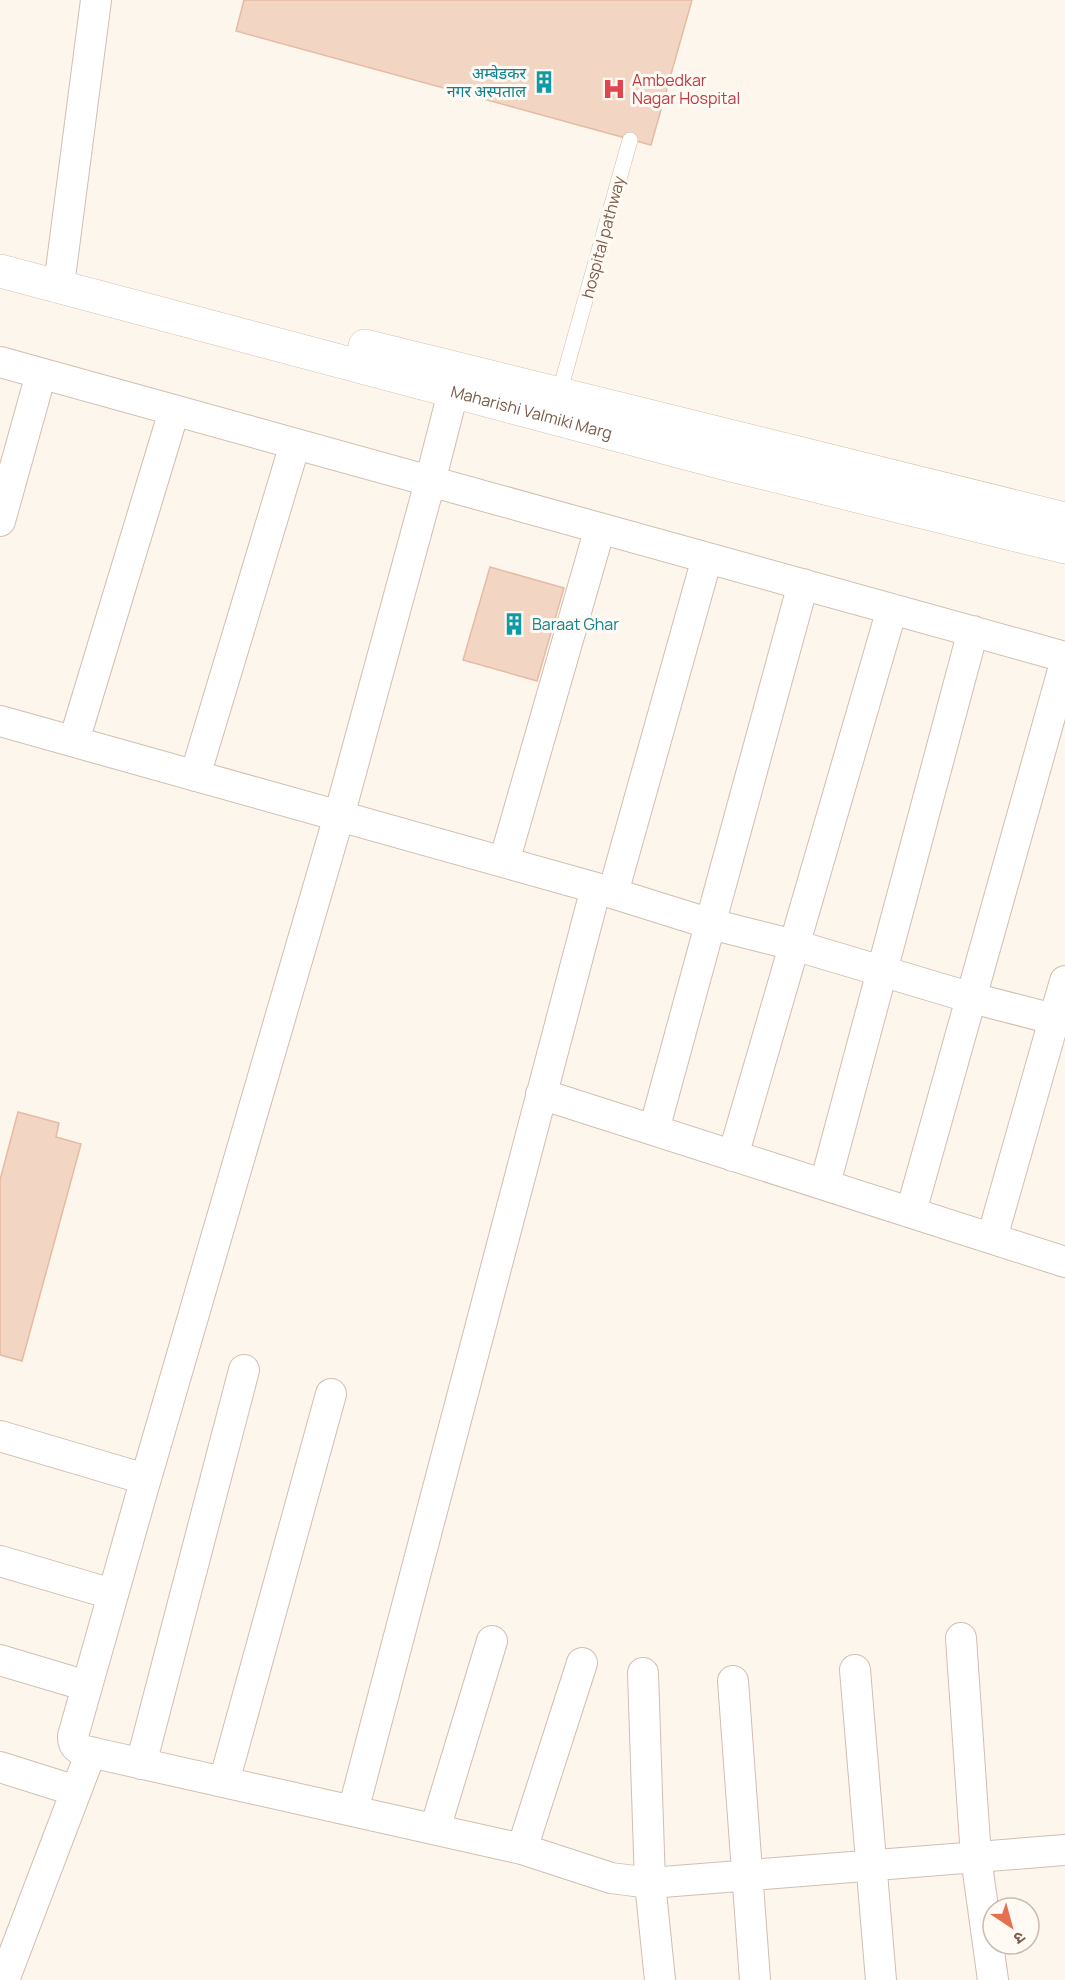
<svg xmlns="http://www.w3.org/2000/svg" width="1065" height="1980" font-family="Manrope,'Noto Sans Devanagari',sans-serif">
  <rect width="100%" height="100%" fill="#fdf6ec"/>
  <path fill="#f3d5c3" stroke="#e6bba3" stroke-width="1.5" d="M 244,0 L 692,0 L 651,145 L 236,31 Z
    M 490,567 L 564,588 L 537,681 L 463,660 Z
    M 18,1112 L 59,1123 L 56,1137 L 81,1144 L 22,1361 L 0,1355 L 0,1180 Z"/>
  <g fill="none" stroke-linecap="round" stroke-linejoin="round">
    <g stroke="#d1beb0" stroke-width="16">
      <path id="lane" d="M 559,394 L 630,140"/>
    </g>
    <g stroke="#d1beb0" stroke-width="32">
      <path id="street" d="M 61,270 L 96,0
        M 0,362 L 1065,657
        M 459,369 L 430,482 L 339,816 L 140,1499 L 73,1736 C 73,1743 74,1746 81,1750 L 522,1849 L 611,1878 L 650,1883 L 1065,1850
        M 0,521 L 41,374
        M 0,721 L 596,888 L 711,924 L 794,945 L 972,998 L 1065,1022
        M 74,741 L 174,411
        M 195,776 L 295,444
        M 504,862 L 600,528
        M 613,893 L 707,558
        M 541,1094 L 1065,1262
        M 654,1130 L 803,584
        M 733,1156 L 892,609
        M 825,1184 L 973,631
        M 911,1212 L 1065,663
        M 992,1238 L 1065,981
        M 0,1436 L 145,1479
        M 0,1561 L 112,1594
        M 961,1638 L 976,1857 L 993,1980
        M 0,1660 L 87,1686
        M 855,1670 L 881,1980
        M 643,1673 L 650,1883 L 660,1980
        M 733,1681 L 755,1980
        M 141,1764 L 244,1370
        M 0,1767 L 76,1791
        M 224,1782 L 331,1394
        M 353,1811 L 596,888
        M 435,1829 L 492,1641
        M 522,1849 L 582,1663
        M 4,1980 L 91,1752"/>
    </g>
    <g stroke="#d6c0b0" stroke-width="34">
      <g id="secondary">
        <path id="s1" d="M 0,271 L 731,465 L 1065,547"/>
        <path d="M 365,346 L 1065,519"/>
      </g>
    </g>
    <use href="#lane" stroke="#fff" stroke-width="15"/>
    <use href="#street" stroke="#fff" stroke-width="30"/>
    <use href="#secondary" stroke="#fff" stroke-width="33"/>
  </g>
  <defs>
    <g id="building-bare" transform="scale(1.8)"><path d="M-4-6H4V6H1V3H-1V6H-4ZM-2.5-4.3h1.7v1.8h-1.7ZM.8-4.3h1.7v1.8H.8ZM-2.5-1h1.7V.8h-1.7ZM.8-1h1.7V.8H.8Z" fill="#0f9aa8" stroke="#fffaf3" stroke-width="2.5" paint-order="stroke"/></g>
    <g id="hospital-bare" transform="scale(1.8)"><path d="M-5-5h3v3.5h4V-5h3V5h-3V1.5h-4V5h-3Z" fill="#e0444e" stroke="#fffaf3" stroke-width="2.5" paint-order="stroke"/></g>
  </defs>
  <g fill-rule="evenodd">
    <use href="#building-bare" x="544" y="82"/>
    <use href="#hospital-bare" x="614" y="89"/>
    <use href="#building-bare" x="514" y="624"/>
  </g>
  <g text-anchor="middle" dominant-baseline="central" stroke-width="6" stroke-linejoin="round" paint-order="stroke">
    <g font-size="16" fill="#0d838f" stroke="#fffaf3" text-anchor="end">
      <text x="526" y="73">अम्बेडकर<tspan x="526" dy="18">नगर अस्पताल</tspan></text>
      <text x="532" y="624" text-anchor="start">Baraat Ghar</text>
    </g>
    <g font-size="16" fill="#be3a42" stroke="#fffaf3" text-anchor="start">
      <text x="632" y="80">Ambedkar<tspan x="632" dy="18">Nagar Hospital</tspan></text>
    </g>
    <g font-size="16" fill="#7a5c4d" stroke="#fffaf3">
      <text transform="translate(603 237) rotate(-75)">hospital pathway</text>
      <text stroke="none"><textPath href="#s1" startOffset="550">Maharishi Valmiki Marg</textPath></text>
    </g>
  </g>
  <g transform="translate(1011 1926) rotate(144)"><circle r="28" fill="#fffaf3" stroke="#cabbb1" stroke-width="1.5"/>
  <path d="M0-4.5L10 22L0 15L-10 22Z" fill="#e76f51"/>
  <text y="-9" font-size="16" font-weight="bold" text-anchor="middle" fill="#7a5c4d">उ</text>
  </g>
</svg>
